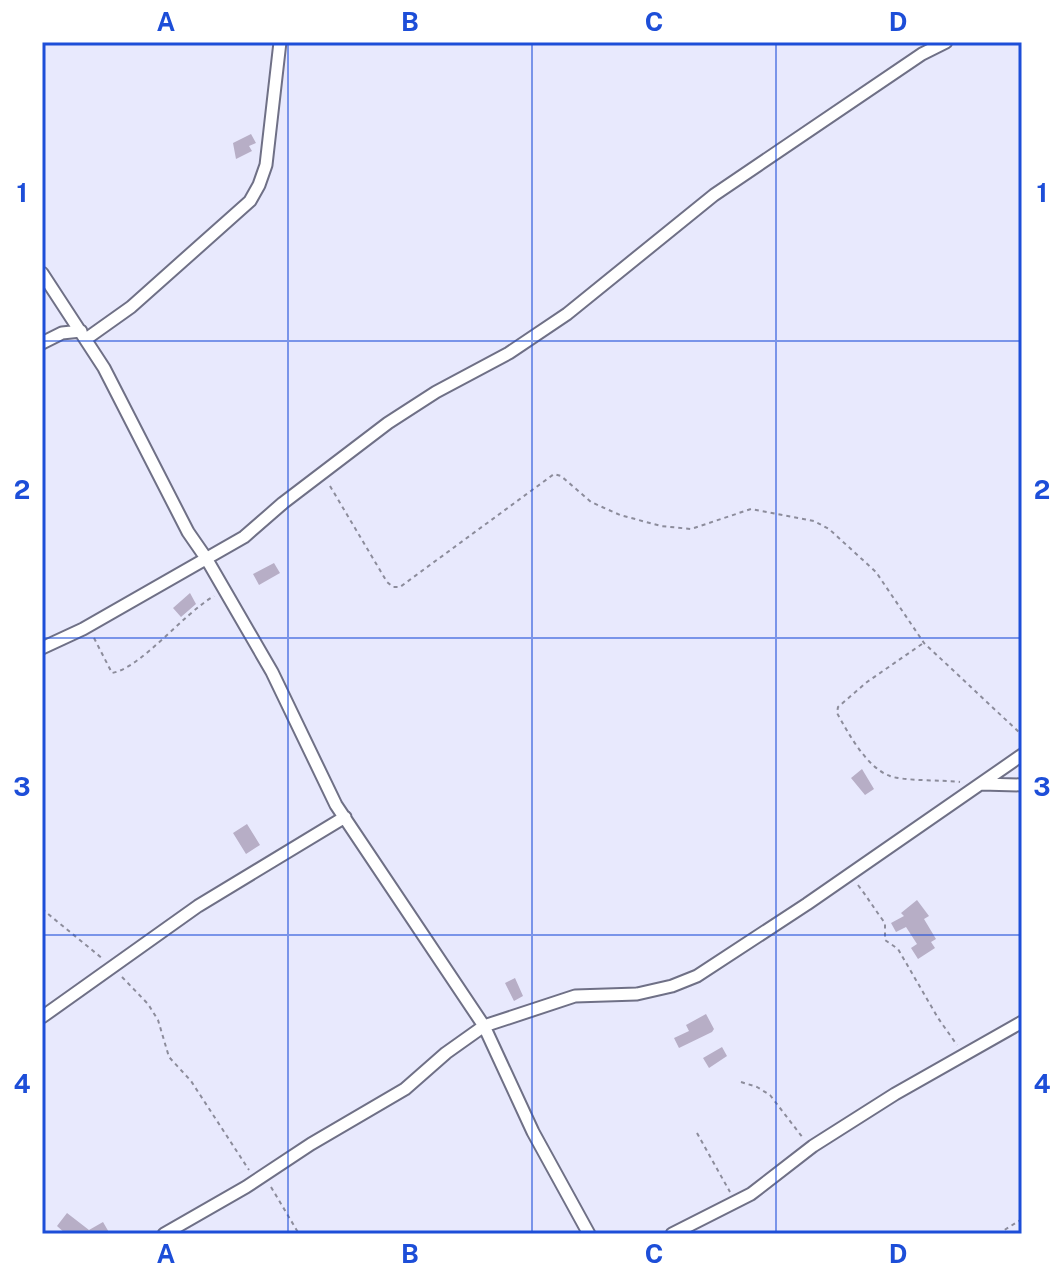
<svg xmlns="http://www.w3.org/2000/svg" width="1064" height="1276" font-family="'Public Sans',sans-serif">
  <rect width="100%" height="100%" fill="#e8e9fd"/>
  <path fill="#b7aec6" d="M 251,134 L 256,143 L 249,146 L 252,151 L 236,159 L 233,143 Z
    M 274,563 L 280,573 L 259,585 L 253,574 Z
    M 190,593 L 196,604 L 181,617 L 173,608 Z
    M 862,769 L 874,789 L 865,795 L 851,778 Z
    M 247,824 L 260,845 L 246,854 L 233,833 Z
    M 917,900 L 929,916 L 924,919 L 936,939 L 931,942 L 935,948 L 918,959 L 911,948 L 917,944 L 906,927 L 896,932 L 891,923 L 904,916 L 901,913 Z
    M 515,978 L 523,996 L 514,1001 L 505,983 Z
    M 706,1014 L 714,1029 L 712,1032 L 679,1048 L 674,1038 L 689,1031 L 686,1025 Z
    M 722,1047 L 727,1056 L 709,1068 L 703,1058 Z
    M 67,1213 L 89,1230 L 103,1222 L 110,1234 L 66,1234 L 57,1226 Z"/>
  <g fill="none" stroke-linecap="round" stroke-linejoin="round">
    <g stroke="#6f7086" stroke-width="15">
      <path id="street" d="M 42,273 L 104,368 L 188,532 L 206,558 L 272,672 L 336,805 L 484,1026 L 533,1132 L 589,1234
        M 86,339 L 131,307 L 250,201 L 259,185 L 266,165 L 280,42
        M 42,343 L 62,333 L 81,331
        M 42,648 L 83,629 L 244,537 L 283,503 L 388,423 L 436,392 L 509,353 L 567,314 L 714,195 L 922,54 L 946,42
        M 981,784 L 1022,785
        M 42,1017 L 198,906 L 345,817
        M 164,1234 L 246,1187 L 311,1144 L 405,1089 L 446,1053 L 484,1026 L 575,996 L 637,994 L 672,986 L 697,976 L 807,904 L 1022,755
        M 672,1234 L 751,1194 L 813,1146 L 895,1094 L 1022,1022"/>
    </g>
    <path stroke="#8c8c9b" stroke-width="2" stroke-dasharray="4 4" stroke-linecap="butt" d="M 330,486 L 387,582 L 393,587 L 400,587 L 554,474 L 561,476 L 591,502 L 620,515 L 661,526 L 691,529 L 751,509 L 814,521 L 829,529 L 876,572 L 924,643 L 1022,735
      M 94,638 L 112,673 C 141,668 183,614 214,596
      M 922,644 L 867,682 L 838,707 L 837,713 C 848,733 867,768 890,776 C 902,781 944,780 960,782
      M 858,885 C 868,898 875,910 885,923 L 885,940 L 898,949 L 938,1018 L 957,1045
      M 42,909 L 103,959
      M 122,977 L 148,1004 L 158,1020 L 169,1057 L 191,1081 L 249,1170
      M 741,1082 L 757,1087 L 770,1095 L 803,1138
      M 697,1133 L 730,1192
      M 271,1187 L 299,1234
      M 998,1234 L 1022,1219"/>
    <use href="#street" stroke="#fff" stroke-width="11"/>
  </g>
  <path fill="none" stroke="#1d4ed8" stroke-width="2" stroke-opacity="0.55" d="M 288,42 L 288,1234M 532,42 L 532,1234M 776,42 L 776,1234M 42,341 L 1022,341M 42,638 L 1022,638M 42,935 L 1022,935"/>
  <rect width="1064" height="1276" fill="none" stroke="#ffffff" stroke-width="88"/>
  <rect x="44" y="44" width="976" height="1188" fill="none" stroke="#1d4ed8" stroke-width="3"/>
  <g font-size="26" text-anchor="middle" font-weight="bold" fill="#1d4ed8">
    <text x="166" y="31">A</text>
    <text x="410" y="31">B</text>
    <text x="654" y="31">C</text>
    <text x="898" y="31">D</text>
    <text x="22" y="202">1</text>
    <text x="1042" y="202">1</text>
    <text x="22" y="499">2</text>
    <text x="1042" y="499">2</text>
    <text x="22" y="796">3</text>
    <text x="1042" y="796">3</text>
    <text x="22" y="1093">4</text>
    <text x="1042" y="1093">4</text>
    <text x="166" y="1263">A</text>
    <text x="410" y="1263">B</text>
    <text x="654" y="1263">C</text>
    <text x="898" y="1263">D</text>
  </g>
</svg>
